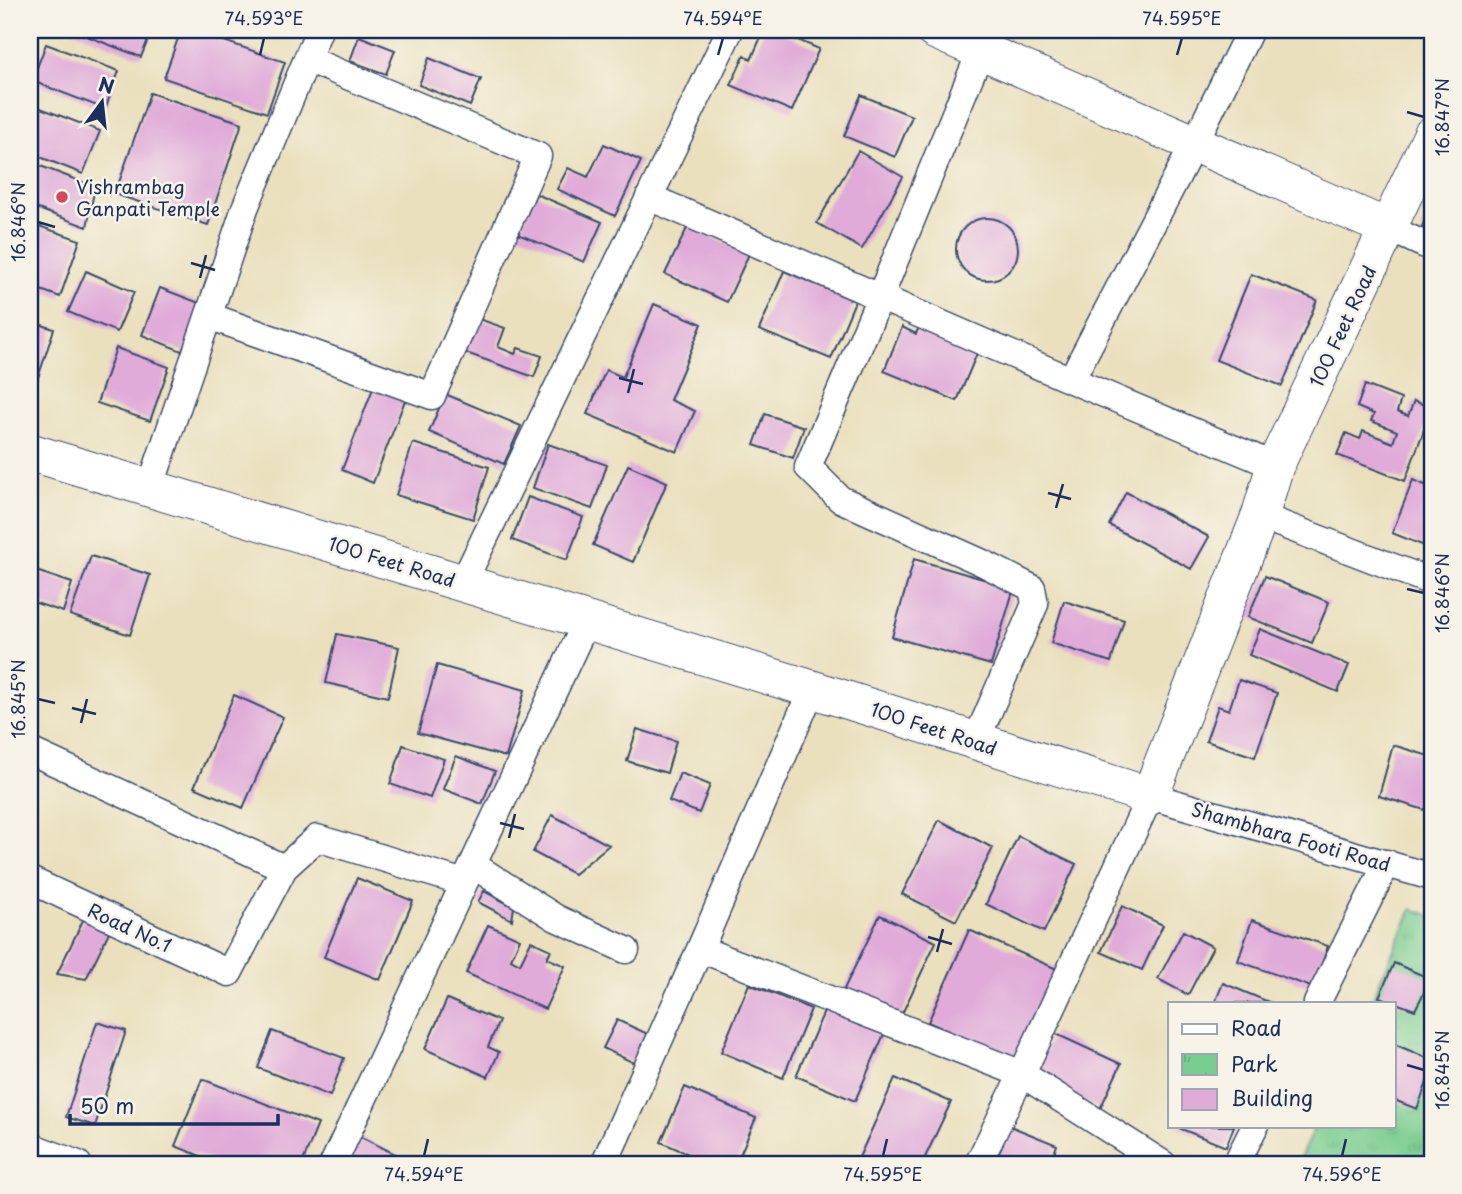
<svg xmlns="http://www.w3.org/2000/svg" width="1462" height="1194" font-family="'Playpen Sans',sans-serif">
  <defs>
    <pattern id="park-tufts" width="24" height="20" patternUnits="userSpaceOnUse" patternTransform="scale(1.75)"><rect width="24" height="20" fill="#7acd90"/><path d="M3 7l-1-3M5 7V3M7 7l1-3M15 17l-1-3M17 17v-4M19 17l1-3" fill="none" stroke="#69b07f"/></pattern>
  </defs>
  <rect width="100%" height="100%" fill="#f7f3e8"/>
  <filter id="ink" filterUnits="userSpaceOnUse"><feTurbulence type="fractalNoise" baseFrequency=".0143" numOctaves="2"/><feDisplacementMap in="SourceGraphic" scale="14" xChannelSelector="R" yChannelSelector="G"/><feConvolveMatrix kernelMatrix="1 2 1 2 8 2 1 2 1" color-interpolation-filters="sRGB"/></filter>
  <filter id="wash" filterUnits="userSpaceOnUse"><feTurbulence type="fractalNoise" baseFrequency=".00686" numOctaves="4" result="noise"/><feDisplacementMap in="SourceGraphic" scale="28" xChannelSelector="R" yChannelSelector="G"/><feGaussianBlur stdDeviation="1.57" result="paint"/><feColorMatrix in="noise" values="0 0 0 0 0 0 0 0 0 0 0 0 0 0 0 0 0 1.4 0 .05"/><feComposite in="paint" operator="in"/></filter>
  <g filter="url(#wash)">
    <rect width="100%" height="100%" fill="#eae0bd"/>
    <path fill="url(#park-tufts)" stroke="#4a7e77" stroke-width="2" d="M 1412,909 L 1432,916 L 1432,1164 L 1297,1164 L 1315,1126 L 1394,1126 L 1394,1003 L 1370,1003 Z"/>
    <g id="blocks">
      <path fill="#e0aad9" d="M 71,30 L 152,30 L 141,57 Z
        M 181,30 L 192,30 L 285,62 L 267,113 L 164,78 Z
        M 764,30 L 775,30 L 819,49 L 792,111 L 731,85 L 744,55 L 751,60 Z
        M 359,36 L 395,50 L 386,74 L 350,61 Z
        M 46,44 L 119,71 L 105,109 L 32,81 Z
        M 429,58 L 481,79 L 470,106 L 419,85 Z
        M 150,93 L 242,123 L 208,225 L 115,194 Z
        M 861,95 L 912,116 L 895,157 L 844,136 Z
        M 30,104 L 100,131 L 83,174 L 30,153 Z
        M 604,144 L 641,161 L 615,216 L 557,189 L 568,168 L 588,177 Z
        M 858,151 L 903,177 L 862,249 L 817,223 Z
        M 30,162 L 95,187 L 87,227 L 30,206 Z
        M 536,194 L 602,222 L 584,262 L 518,234 Z
        M 1432,203 L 1432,233 L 1421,229 Z
        M956 249a31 31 0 1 1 62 0a31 31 0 1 1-62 0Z
        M 30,223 L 80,240 L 60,297 L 30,286 Z
        M 688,226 L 749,254 L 727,302 L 665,274 Z
        M 86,271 L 134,292 L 117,332 L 68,312 Z
        M 784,271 L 855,301 L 831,359 L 759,330 Z
        M 1251,274 L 1317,300 L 1282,386 L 1216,360 Z
        M 160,288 L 202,304 L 184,352 L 142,335 Z
        M 654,304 L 702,324 L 670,400 L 695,411 L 677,452 L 587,414 L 606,370 L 623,377 Z
        M 479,319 L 505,328 L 498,347 L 515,354 L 518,348 L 542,356 L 534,377 L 466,353 Z
        M 30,321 L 54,329 L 36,384 L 30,382 Z
        M 902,327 L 916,334 L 919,327 L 978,351 L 957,401 L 884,371 Z
        M 116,348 L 169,367 L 150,421 L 97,403 Z
        M 375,383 L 407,395 L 373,483 L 342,470 Z
        M 1365,385 L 1401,399 L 1397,412 L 1408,416 L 1414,401 L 1432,408 L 1405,481 L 1337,455 L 1346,433 L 1360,439 L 1363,431 L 1393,443 L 1397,431 L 1371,421 L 1374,414 L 1357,407 Z
        M 445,394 L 521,426 L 504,464 L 429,432 Z
        M 765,414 L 804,427 L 793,458 L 754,445 Z
        M 413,443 L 489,467 L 473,519 L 396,495 Z
        M 548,444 L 607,465 L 592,509 L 533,488 Z
        M 628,465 L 667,482 L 633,562 L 593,545 Z
        M 1413,480 L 1432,488 L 1432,549 L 1392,533 Z
        M 1126,492 L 1209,537 L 1191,569 L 1109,525 Z
        M 528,497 L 583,517 L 567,560 L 512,540 Z
        M 91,556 L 150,575 L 130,635 L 70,615 Z
        M 914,559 L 1014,588 L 991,665 L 892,637 Z
        M 30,569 L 72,583 L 63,612 L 30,601 Z
        M 1265,576 L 1329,602 L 1312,643 L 1248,617 Z
        M 1064,601 L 1124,620 L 1111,662 L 1051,643 Z
        M 1260,629 L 1349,665 L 1338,692 L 1249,655 Z
        M 337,634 L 399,647 L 388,697 L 326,683 Z
        M 437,665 L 525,690 L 506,757 L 418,733 Z
        M 1239,680 L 1277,693 L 1255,757 L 1206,741 L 1218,706 L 1229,710 Z
        M 234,695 L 283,717 L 243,808 L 194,787 Z
        M 637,729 L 676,741 L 667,773 L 627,761 Z
        M 403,745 L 444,759 L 430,798 L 390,784 Z
        M 1393,745 L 1432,757 L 1432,791 L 1425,810 L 1379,796 Z
        M 456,756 L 495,771 L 482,804 L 443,789 Z
        M 680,773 L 710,785 L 699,813 L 669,801 Z
        M 552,815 L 609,845 L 574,874 L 533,852 Z
        M 939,820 L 993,848 L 956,921 L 902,894 Z
        M 1018,836 L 1076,864 L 1044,932 L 986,904 Z
        M 357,878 L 413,901 L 380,980 L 324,957 Z
        M 484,891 L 514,907 L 512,920 L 478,902 Z
        M 1122,906 L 1163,925 L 1142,970 L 1101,952 Z
        M 880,915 L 936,942 L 900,1018 L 843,991 Z
        M 85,916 L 111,928 L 86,979 L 57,974 Z
        M 1252,920 L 1328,946 L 1314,988 L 1238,961 Z
        M 488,925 L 520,939 L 511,959 L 520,964 L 531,941 L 551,950 L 547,958 L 565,966 L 545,1009 L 466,973 Z
        M 969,930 L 1059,970 L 1018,1062 L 928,1022 Z
        M 1183,931 L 1213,947 L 1188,995 L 1158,979 Z
        M 1394,963 L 1431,979 L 1415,1010 L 1379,997 Z
        M 1223,983 L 1271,1003 L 1215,1003 Z
        M 749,984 L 811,1009 L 783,1078 L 721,1052 Z
        M 447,999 L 499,1021 L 488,1047 L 499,1052 L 488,1077 L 425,1049 Z
        M 826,1007 L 885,1032 L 855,1101 L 796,1076 Z
        M 617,1020 L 650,1035 L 636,1064 L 603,1048 Z
        M 97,1022 L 126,1031 L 95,1126 L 66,1117 Z
        M 272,1031 L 344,1058 L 330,1096 L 258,1068 Z
        M 1054,1033 L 1121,1064 L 1100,1109 L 1033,1078 Z
        M 1394,1044 L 1432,1060 L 1432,1069 L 1417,1109 L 1394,1100 Z
        M 895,1078 L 951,1102 L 922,1164 L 856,1164 Z
        M 202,1079 L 318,1124 L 302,1164 L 221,1164 L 175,1146 Z
        M 685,1087 L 756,1118 L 736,1164 L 711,1164 L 661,1142 Z
        M 1010,1126 L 1057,1145 L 1050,1164 L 999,1164 L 995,1161 Z
        M 1174,1126 L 1234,1126 L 1226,1147 Z
        M 359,1136 L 415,1164 L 345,1164 Z"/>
    </g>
  </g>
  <g filter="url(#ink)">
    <use href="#blocks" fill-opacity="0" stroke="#3a4a6c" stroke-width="2"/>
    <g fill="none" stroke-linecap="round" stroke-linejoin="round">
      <g stroke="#3a4a6c" stroke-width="29">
        <path id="street" d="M 649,197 L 1071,380 L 1275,466
          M 1388,228 L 1432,248
          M 209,316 L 432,396 L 538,156 L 307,59
          M 1071,380 L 1194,144 L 1250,30
          M 150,488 L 245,208 L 319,30
          M 1260,516 L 1432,582
          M 463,583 L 730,30
          M 976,741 L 1035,604 L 1032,588 L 983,563 L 840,499 L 808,467 L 880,297 L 981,50 L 991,30
          M 30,751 L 284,868 L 317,838 L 464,883
          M 473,865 L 556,918 L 626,950
          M 30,880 L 229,973 L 284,868
          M 700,949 L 1022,1074 L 1163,1164
          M 1317,1003 L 1387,863
          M 30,1146 L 78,1164
          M 333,1164 L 587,620
          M 604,1164 L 700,949 L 812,689
          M 978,1164 L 1022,1074 L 1150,796 L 1432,877
          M 1236,1164 L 1255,1126"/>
      </g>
      <g stroke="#3a4a6c" stroke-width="39">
        <path id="secondary" d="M 934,30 L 1388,228
          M 30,452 L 812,689 L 1150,796 L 1260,516 L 1275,466 L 1432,135"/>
      </g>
      <use href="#street" stroke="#fff" stroke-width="26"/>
      <use href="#secondary" stroke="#fff" stroke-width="37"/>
    </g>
  </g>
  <path fill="none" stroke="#1b2f5e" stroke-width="2.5" d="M 260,55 L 264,38M 718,55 L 723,38M 1177,55 L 1182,38M 1407,112 L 1424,117M 38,222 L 55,227M 191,263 L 215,270M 200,278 L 206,255M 619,378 L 643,384M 628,393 L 634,369M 1048,493 L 1071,499M 1056,508 L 1063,484M 1407,589 L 1424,593M 38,699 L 55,703M 72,708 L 96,714M 81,723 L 87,699M 500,823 L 524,829M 509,838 L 515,814M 928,937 L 952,944M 937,952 L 943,929M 1407,1065 L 1424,1070M 424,1156 L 428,1139M 883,1156 L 887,1139M 1342,1156 L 1346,1139"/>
  <circle fill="#d1495b" stroke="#f7f3e8" stroke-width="2.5" cx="62" cy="197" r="7"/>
  <g text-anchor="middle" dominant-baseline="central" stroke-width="5" stroke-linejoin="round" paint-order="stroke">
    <g font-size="19" fill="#1b2f5e" stroke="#f7f3e8" text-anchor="start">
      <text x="76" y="186">Vishrambag<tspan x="76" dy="22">Ganpati Temple</tspan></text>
    </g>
    <g font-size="19" fill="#1b2f5e" stroke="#f7f3e8">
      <text transform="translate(1342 326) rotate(-65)">100 Feet Road</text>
      <text transform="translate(392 561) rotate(17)">100 Feet Road</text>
      <text transform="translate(934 728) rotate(18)">100 Feet Road</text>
      <text transform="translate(1291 836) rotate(16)">Shambhara Footi Road</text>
      <text transform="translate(130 927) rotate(25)">Road No.1</text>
    </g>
  </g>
  <rect width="1462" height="1194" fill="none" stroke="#f7f3e8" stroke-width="77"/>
  <rect x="1168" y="1002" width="228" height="126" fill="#f7f3e8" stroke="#9fa5b1" stroke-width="2"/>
  <rect x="1182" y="1024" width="35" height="10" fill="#ffffff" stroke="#9fa5b1" stroke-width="2"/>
  <text x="1231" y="1036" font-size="21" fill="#1b2f5e">Road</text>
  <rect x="1182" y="1054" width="35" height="21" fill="url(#park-tufts)" stroke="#9fa5b1" stroke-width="2"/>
  <text x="1231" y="1072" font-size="21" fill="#1b2f5e">Park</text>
  <rect x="1182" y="1089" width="35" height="21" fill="#e0aad9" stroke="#9fa5b1" stroke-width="2"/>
  <text x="1231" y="1106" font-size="21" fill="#1b2f5e">Building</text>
  <g transform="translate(102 102) rotate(15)" stroke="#f7f3e8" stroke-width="5" paint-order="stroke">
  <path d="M0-5L12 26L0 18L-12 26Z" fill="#1b2f5e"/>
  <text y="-10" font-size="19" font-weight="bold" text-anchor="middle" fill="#1b2f5e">N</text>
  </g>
  <path d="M70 1114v10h208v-10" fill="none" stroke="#1b2f5e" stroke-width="3.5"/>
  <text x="80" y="1114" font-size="21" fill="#1b2f5e" stroke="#f7f3e8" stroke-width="5" paint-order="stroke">50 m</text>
  <rect x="38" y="38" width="1386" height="1118" fill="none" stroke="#1b2f5e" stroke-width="2.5"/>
  <g font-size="18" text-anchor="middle" fill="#1b2f5e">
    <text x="264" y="25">74.593°E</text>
    <text x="723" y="25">74.594°E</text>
    <text x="1182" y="25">74.595°E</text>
    <text transform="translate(1443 117) rotate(-90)" y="6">16.847°N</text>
    <text transform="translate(19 222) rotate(-90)" y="6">16.846°N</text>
    <text transform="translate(1443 593) rotate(-90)" y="6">16.846°N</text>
    <text transform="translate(19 699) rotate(-90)" y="6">16.845°N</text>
    <text transform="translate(1443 1070) rotate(-90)" y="6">16.845°N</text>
    <text x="424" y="1181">74.594°E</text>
    <text x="883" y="1181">74.595°E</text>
    <text x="1342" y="1181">74.596°E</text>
  </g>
</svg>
